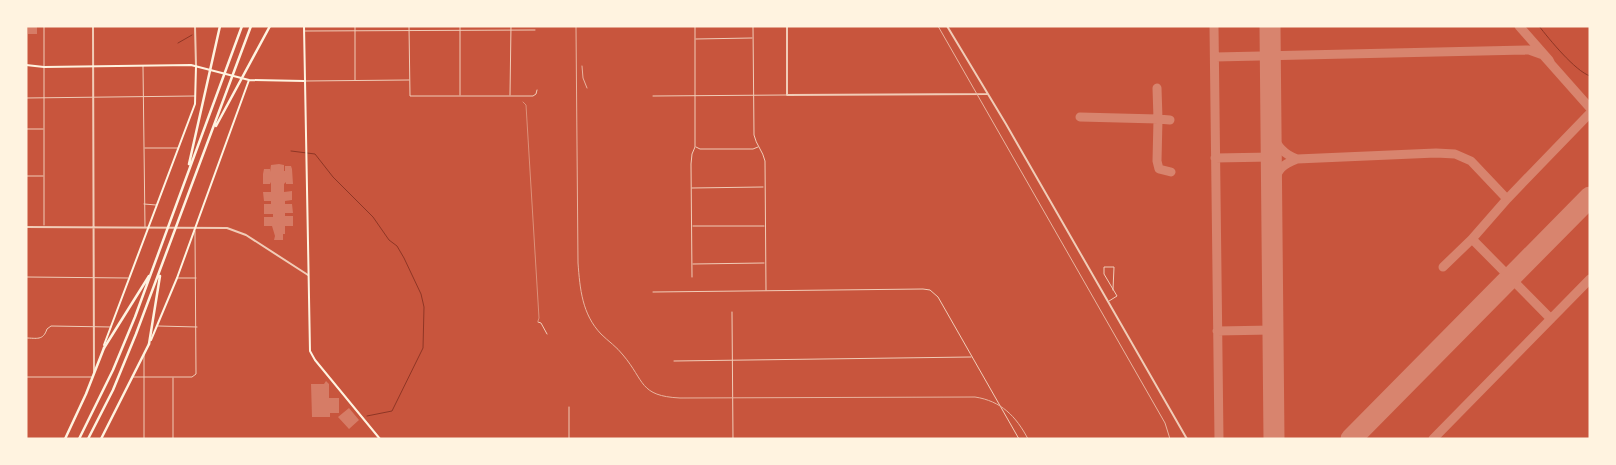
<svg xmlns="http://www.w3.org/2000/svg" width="1616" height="465" font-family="Mulish,sans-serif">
  <rect width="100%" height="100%" fill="#c8553d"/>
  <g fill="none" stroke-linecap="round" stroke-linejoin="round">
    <path stroke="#8f3625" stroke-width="1" d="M 1539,26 C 1549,39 1575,71 1590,76
      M 178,43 L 192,35
      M 291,151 L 315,154 L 333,177 L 373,217 L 389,240 L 397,246 L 404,258 L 421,294 L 424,307 L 423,348 L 392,411 L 367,416"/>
    <path stroke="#d8846e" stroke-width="9" d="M 1214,26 L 1219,439
      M 1215,57 L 1529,50 L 1543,55 L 1551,64 L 1549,60 L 1519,26
      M 1551,64 L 1590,108
      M 1157,88 L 1158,119 L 1170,120
      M 1080,117 L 1158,119 L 1157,161 L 1159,169 L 1171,172
      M 1271,134 C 1278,146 1283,154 1297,159
      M 1215,158 L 1272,157
      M 1272,184 C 1279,169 1281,165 1297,159 L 1436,153 L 1455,154 L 1471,161 L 1507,199
      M 1472,239 L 1551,319
      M 1443,267 L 1472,239 L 1507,199 L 1590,113
      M 1217,331 L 1273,330
      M 1433,439 L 1590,279"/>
    <path stroke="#d8846e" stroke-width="21" d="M 1270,26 L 1274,439
      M 1351,439 L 1590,197"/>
  </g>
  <path fill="#d67c66" d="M 28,26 L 37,26 L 37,34 L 28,34 Z
    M 279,164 L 284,165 L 284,171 L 285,171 L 285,166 L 291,166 L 292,169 L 293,184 L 286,184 L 286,182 L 284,184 L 284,192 L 292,191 L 292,200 L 285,201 L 285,204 L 292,204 L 293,213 L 285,213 L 285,216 L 293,216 L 293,226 L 285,226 L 285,234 L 283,234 L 283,240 L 274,240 L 275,236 L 272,226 L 264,226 L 264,217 L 273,217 L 273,214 L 264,214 L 264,204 L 271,204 L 271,201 L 264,201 L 263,192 L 271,192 L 271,184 L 270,182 L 270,184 L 263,184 L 263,174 L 264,169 L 270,169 L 270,172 L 271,165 Z
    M 326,381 L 329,384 L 329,398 L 339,398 L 339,413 L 330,413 L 330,417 L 312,417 L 311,384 L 324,384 Z
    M 349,408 L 359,420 L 349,429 L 338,417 Z"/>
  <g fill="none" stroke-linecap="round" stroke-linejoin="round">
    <path stroke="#f1ccb7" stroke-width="0.5" d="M 523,102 L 526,105 L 539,318 L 538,321"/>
    <path stroke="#f1ccb7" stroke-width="1" d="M 355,26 L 355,80
      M 409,26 L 410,96 L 533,96 L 536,94 L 537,90
      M 460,26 L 460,95
      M 753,26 L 754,135 C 756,145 763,151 765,161 L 766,290
      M 305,31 L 535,30
      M 696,39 L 752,38
      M 143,66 L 145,227
      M 305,81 L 409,80
      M 510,95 L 511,26
      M 653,96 L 786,95
      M 26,98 L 195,96
      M 26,129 L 43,129
      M 696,147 L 700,149 L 753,149 L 758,147
      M 145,148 L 178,148
      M 26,176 L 43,176
      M 692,188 L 763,187
      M 144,204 L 156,205
      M 44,225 L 44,26
      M 693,226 L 764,226
      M 693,264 L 764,263
      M 26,277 L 128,278
      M 692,277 L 691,164 L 692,154 L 695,147 L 695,26
      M 178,278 L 196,278
      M 653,292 L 923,289 L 930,290 L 938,297 L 1019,439
      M 1109,301 L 1117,296 L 1104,274 L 1104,267 L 1114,267 L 1113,290
      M 732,312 L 733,439
      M 538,322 L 541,323 L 547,334
      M 158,326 L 197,327
      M 26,338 C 37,338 43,341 47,329 L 51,326 L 111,327
      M 144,355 L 144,439
      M 674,361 L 971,357
      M 26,377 L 92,377
      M 132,377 L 192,377 L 196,374 L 195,231
      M 173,378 L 173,439
      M 569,407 L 569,439"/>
    <path stroke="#f1ccb7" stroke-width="2" d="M 93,26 L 94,372
      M 195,26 L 196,66
      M 787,26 L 787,95 L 987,94
      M 947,26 L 1006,124 L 1187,439
      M 26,227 L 227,228 L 246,235 L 308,275"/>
    <path stroke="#fff3e0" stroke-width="2" d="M 304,26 L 310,351 L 315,360 L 380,439
      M 26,65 L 44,67 L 191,65 L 249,80 L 304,81
      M 151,340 L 177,278 L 249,80
      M 104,345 L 195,104 L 196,66"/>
    <path stroke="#fff3e0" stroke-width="2.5" d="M 65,439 L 86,394 L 104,348
      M 101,439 L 149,344"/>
    <path stroke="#fff3e0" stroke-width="2.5" d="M 216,126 L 270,26
      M 189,164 L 220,26
      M 149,344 L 160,276
      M 104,348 L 149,276
      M 79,439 L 113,370 L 135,317 L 242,26
      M 88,439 L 113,390 L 136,334 L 251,26"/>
    <path stroke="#e9b49f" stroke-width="1" d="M 576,26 L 578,263 C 580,289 582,314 601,334 C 608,341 617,347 623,355 C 645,381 639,396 680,398 L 975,397 C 1001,401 1016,416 1028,439
      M 938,26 L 1165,423 L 1170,439
      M 582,66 L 583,78 L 587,88"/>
  </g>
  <rect width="1616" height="465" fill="none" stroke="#fff3e0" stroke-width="55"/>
</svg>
